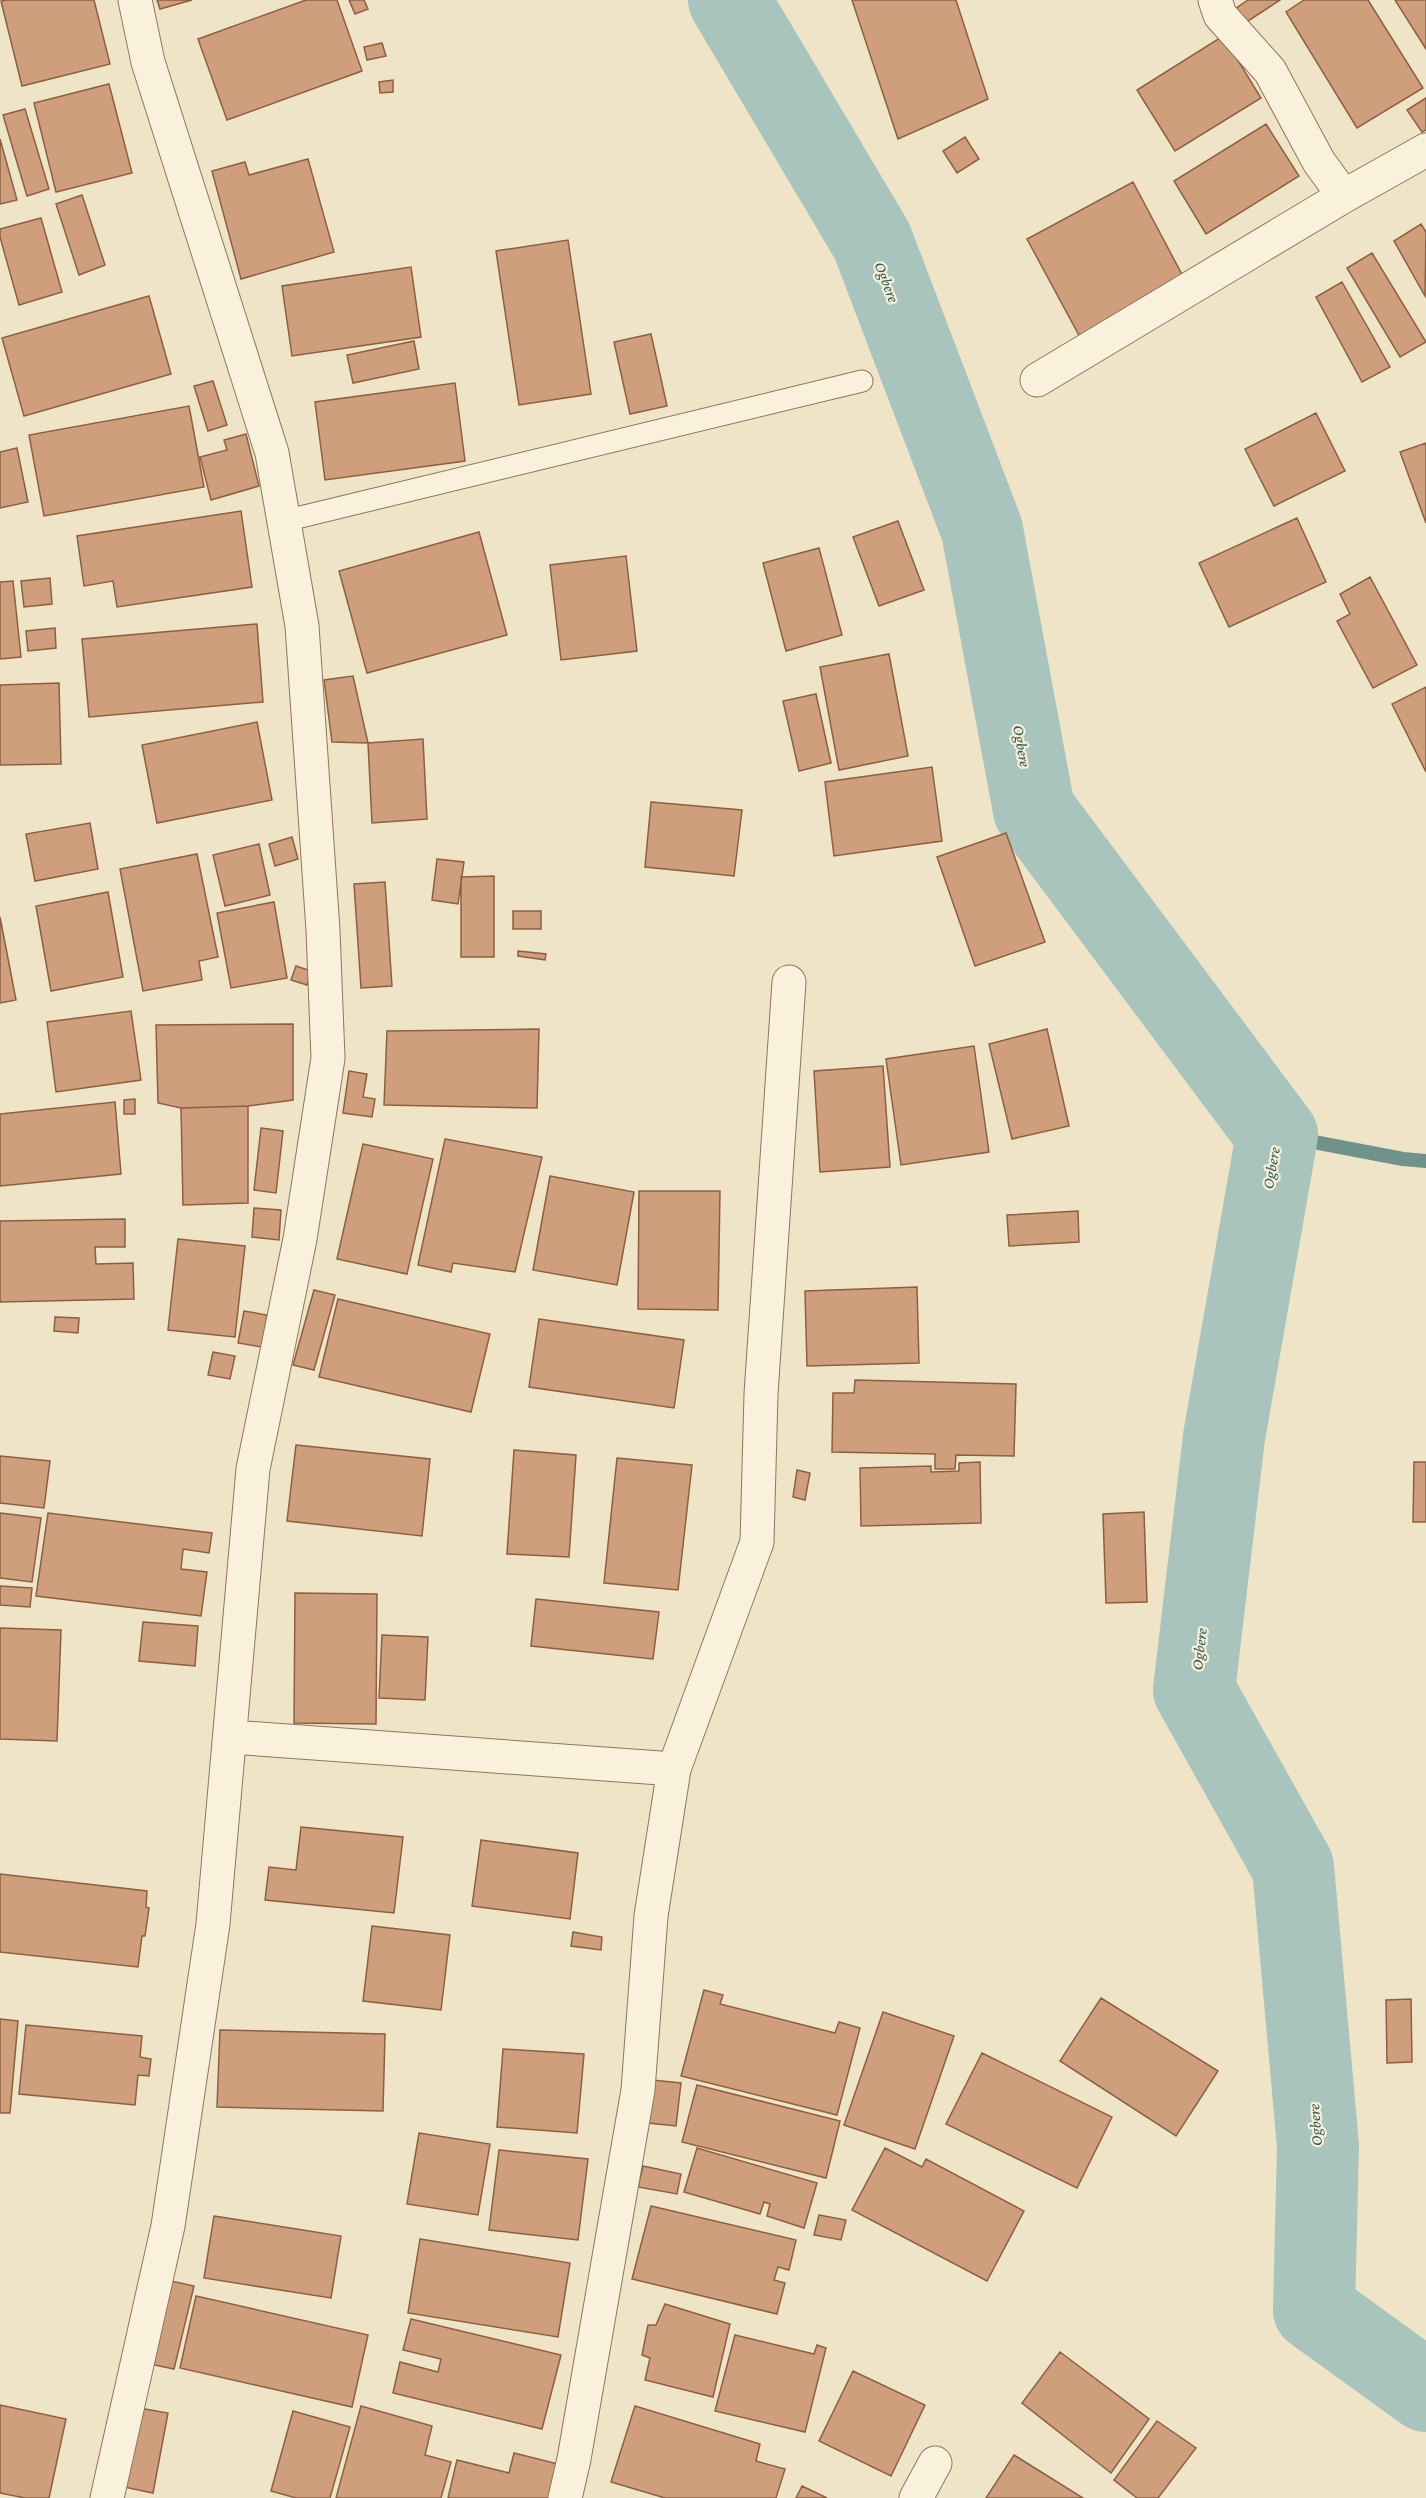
<svg xmlns="http://www.w3.org/2000/svg" width="1426" height="2498" font-family="'Crimson Pro',serif">
  <rect width="100%" height="100%" fill="#f0e4c8"/>
  <g fill="none" stroke-linecap="round" stroke-linejoin="round">
    <path stroke="#6f938a" stroke-width="14" d="M 1277,1135 L 1403,1159 L 1426,1161"/>
    <path stroke="#a9c4bc" stroke-width="82" d="M 729,0 L 872,241 L 982,530 L 1034,810 L 1277,1135 L 1224,1437 L 1194,1690 L 1293,1867 L 1318,2146 L 1314,2310 L 1426,2391"/>
  </g>
  <path fill="#cf9f7d" stroke="#8d5f41" stroke-width="1.5" d="M 7,0 L 94,0 L 110,64 L 22,86 L 1,1 Z
    M 157,0 L 192,0 L 160,9 Z
    M 306,0 L 337,0 L 362,71 L 227,120 L 198,39 Z
    M 349,0 L 364,0 L 368,9 L 355,14 Z
    M 852,0 L 956,0 L 988,99 L 898,139 Z
    M 1248,0 L 1280,0 L 1239,27 L 1229,13 Z
    M 1304,0 L 1368,0 L 1423,88 L 1357,128 L 1286,12 Z
    M 1395,0 L 1426,0 L 1426,49 Z
    M 1223,36 L 1261,98 L 1175,151 L 1137,90 Z
    M 382,43 L 386,56 L 367,60 L 364,47 Z
    M 393,80 L 393,92 L 380,93 L 379,82 Z
    M 109,84 L 132,173 L 56,192 L 34,103 Z
    M 1426,98 L 1426,130 L 1422,132 L 1407,110 Z
    M 25,109 L 49,189 L 27,196 L 3,115 Z
    M 1266,124 L 1299,176 L 1206,234 L 1174,181 Z
    M 965,137 L 979,159 L 957,173 L 943,151 Z
    M 0,139 L 17,200 L 0,204 Z
    M 308,159 L 334,252 L 241,279 L 212,171 L 245,162 L 249,175 Z
    M 1133,182 L 1186,282 L 1081,339 L 1027,239 Z
    M 82,195 L 105,265 L 79,275 L 56,204 Z
    M 41,218 L 62,292 L 19,305 L 0,237 L 0,229 Z
    M 1421,224 L 1426,232 L 1425,296 L 1394,241 Z
    M 568,240 L 591,394 L 519,405 L 496,251 Z
    M 1372,253 L 1426,342 L 1400,357 L 1347,268 Z
    M 411,267 L 421,337 L 292,356 L 282,286 Z
    M 1342,282 L 1390,367 L 1362,382 L 1316,297 Z
    M 149,296 L 171,374 L 24,416 L 2,338 Z
    M 651,334 L 667,406 L 630,414 L 614,342 Z
    M 414,341 L 419,369 L 353,383 L 347,355 Z
    M 213,381 L 227,425 L 208,431 L 194,386 Z
    M 455,383 L 465,461 L 325,480 L 315,402 Z
    M 189,406 L 204,487 L 44,516 L 29,435 Z
    M 1316,413 L 1345,471 L 1274,506 L 1245,449 Z
    M 246,434 L 259,486 L 211,500 L 200,457 L 227,450 L 224,440 Z
    M 1426,443 L 1426,523 L 1400,452 Z
    M 17,448 L 28,502 L 0,508 L 0,452 Z
    M 241,511 L 252,587 L 117,607 L 113,581 L 84,586 L 77,536 Z
    M 1297,518 L 1326,582 L 1229,627 L 1199,563 Z
    M 898,521 L 924,590 L 879,606 L 853,537 Z
    M 479,532 L 507,635 L 367,673 L 339,571 Z
    M 819,548 L 842,635 L 786,651 L 763,563 Z
    M 626,556 L 637,651 L 561,660 L 550,565 Z
    M 1370,577 L 1417,665 L 1373,688 L 1337,621 L 1350,614 L 1340,594 Z
    M 50,578 L 52,604 L 24,607 L 21,581 Z
    M 13,581 L 21,657 L 0,659 L 0,582 Z
    M 257,624 L 263,702 L 89,717 L 82,639 Z
    M 55,628 L 56,648 L 28,651 L 26,631 Z
    M 889,654 L 908,756 L 839,770 L 820,667 Z
    M 353,676 L 368,743 L 332,742 L 324,680 Z
    M 59,683 L 61,764 L 0,765 L 0,685 Z
    M 1426,687 L 1426,772 L 1392,704 Z
    M 816,694 L 831,763 L 799,771 L 783,701 Z
    M 257,722 L 272,800 L 157,823 L 142,745 Z
    M 423,739 L 427,819 L 372,823 L 368,743 Z
    M 932,767 L 942,841 L 834,856 L 825,782 Z
    M 651,802 L 742,810 L 734,876 L 645,867 Z
    M 90,823 L 98,869 L 35,881 L 26,834 Z
    M 1006,833 L 1045,942 L 975,966 L 937,857 Z
    M 292,837 L 298,859 L 275,866 L 269,844 Z
    M 259,844 L 270,895 L 225,906 L 213,855 Z
    M 197,854 L 218,957 L 199,961 L 202,980 L 143,991 L 120,869 Z
    M 437,859 L 464,862 L 458,904 L 432,900 Z
    M 494,876 L 494,957 L 461,957 L 461,877 Z
    M 385,882 L 392,986 L 361,988 L 354,884 Z
    M 108,892 L 123,977 L 51,991 L 36,906 Z
    M 274,902 L 287,978 L 231,988 L 217,913 Z
    M 513,911 L 541,911 L 541,929 L 513,929 Z
    M 0,917 L 16,1000 L 0,1003 Z
    M 518,951 L 546,954 L 545,960 L 518,956 Z
    M 296,966 L 311,971 L 307,985 L 291,980 Z
    M 131,1011 L 141,1080 L 56,1092 L 47,1022 Z
    M 293,1024 L 293,1100 L 248,1106 L 181,1108 L 158,1103 L 156,1025 Z
    M 539,1029 L 537,1108 L 384,1105 L 387,1031 Z
    M 1047,1029 L 1069,1126 L 1012,1139 L 989,1044 Z
    M 974,1046 L 989,1152 L 901,1165 L 886,1059 Z
    M 883,1066 L 890,1167 L 820,1172 L 814,1071 Z
    M 349,1071 L 367,1074 L 363,1097 L 375,1099 L 372,1117 L 343,1113 Z
    M 135,1099 L 135,1114 L 124,1114 L 124,1100 Z
    M 115,1102 L 121,1174 L 0,1186 L 0,1114 Z
    M 248,1106 L 248,1203 L 183,1205 L 181,1108 Z
    M 261,1128 L 283,1131 L 276,1193 L 254,1190 Z
    M 445,1139 L 542,1157 L 515,1272 L 453,1263 L 451,1272 L 418,1265 Z
    M 363,1144 L 433,1159 L 407,1274 L 337,1259 Z
    M 550,1176 L 634,1192 L 617,1285 L 533,1270 Z
    M 639,1191 L 720,1191 L 718,1310 L 638,1309 Z
    M 254,1208 L 281,1210 L 279,1240 L 252,1237 Z
    M 1078,1211 L 1079,1242 L 1009,1246 L 1007,1215 Z
    M 125,1219 L 125,1247 L 95,1247 L 96,1264 L 133,1263 L 134,1299 L 0,1302 L 0,1221 Z
    M 178,1239 L 245,1246 L 235,1337 L 168,1330 Z
    M 917,1287 L 919,1363 L 807,1366 L 805,1291 Z
    M 314,1290 L 335,1295 L 314,1370 L 293,1365 Z
    M 338,1299 L 490,1334 L 471,1412 L 319,1377 Z
    M 244,1311 L 267,1315 L 262,1347 L 238,1343 Z
    M 55,1317 L 79,1318 L 78,1333 L 54,1331 Z
    M 539,1319 L 684,1340 L 674,1408 L 529,1387 Z
    M 213,1352 L 235,1356 L 230,1379 L 208,1375 Z
    M 855,1380 L 1016,1384 L 1014,1456 L 956,1455 L 955,1469 L 935,1469 L 935,1454 L 832,1452 L 833,1393 L 854,1393 Z
    M 296,1445 L 430,1459 L 422,1536 L 287,1521 Z
    M 514,1450 L 576,1455 L 569,1557 L 507,1554 Z
    M 0,1456 L 50,1461 L 44,1508 L 0,1503 Z
    M 617,1458 L 692,1465 L 678,1590 L 604,1583 Z
    M 980,1462 L 981,1523 L 861,1526 L 860,1468 L 931,1466 L 931,1472 L 959,1471 L 959,1463 Z
    M 1414,1462 L 1426,1462 L 1426,1522 L 1413,1522 Z
    M 797,1470 L 810,1473 L 805,1500 L 793,1497 Z
    M 1144,1512 L 1147,1602 L 1106,1603 L 1103,1514 Z
    M 0,1513 L 41,1518 L 32,1582 L 0,1578 Z
    M 48,1513 L 212,1533 L 209,1553 L 183,1549 L 181,1569 L 207,1572 L 201,1616 L 36,1596 Z
    M 0,1586 L 32,1588 L 30,1607 L 0,1605 Z
    M 295,1593 L 377,1594 L 376,1724 L 294,1723 Z
    M 536,1599 L 659,1612 L 653,1659 L 531,1646 Z
    M 143,1622 L 198,1626 L 195,1666 L 139,1661 Z
    M 0,1628 L 61,1630 L 57,1741 L 0,1739 Z
    M 382,1635 L 428,1637 L 425,1700 L 379,1698 Z
    M 301,1827 L 403,1837 L 394,1913 L 265,1900 L 269,1867 L 296,1870 Z
    M 481,1840 L 578,1853 L 570,1919 L 472,1906 Z
    M 0,1874 L 147,1891 L 146,1907 L 149,1908 L 145,1936 L 142,1936 L 138,1967 L 0,1952 Z
    M 372,1926 L 450,1935 L 441,2010 L 363,2001 Z
    M 573,1932 L 602,1937 L 601,1950 L 571,1946 Z
    M 704,1990 L 723,1995 L 720,2004 L 835,2033 L 839,2022 L 860,2028 L 837,2115 L 681,2076 Z
    M 1101,1998 L 1218,2071 L 1176,2136 L 1060,2061 Z
    M 1411,1999 L 1412,2062 L 1387,2063 L 1386,2000 Z
    M 883,2012 L 954,2036 L 915,2149 L 844,2125 Z
    M 0,2019 L 18,2021 L 10,2113 L 0,2113 Z
    M 26,2025 L 142,2036 L 140,2057 L 151,2059 L 149,2076 L 138,2075 L 135,2105 L 19,2094 Z
    M 220,2030 L 385,2034 L 383,2111 L 217,2107 Z
    M 503,2049 L 584,2054 L 577,2133 L 497,2127 Z
    M 982,2053 L 1112,2117 L 1077,2188 L 946,2124 Z
    M 652,2080 L 681,2083 L 676,2126 L 648,2123 Z
    M 697,2085 L 840,2121 L 826,2178 L 682,2142 Z
    M 419,2133 L 490,2144 L 478,2215 L 407,2204 Z
    M 697,2148 L 817,2183 L 804,2228 L 767,2216 L 770,2204 L 764,2202 L 760,2214 L 684,2192 Z
    M 885,2148 L 922,2167 L 926,2159 L 1024,2211 L 987,2281 L 852,2210 Z
    M 499,2150 L 588,2159 L 578,2240 L 489,2230 Z
    M 643,2166 L 681,2174 L 677,2194 L 638,2187 Z
    M 651,2206 L 796,2240 L 789,2270 L 778,2267 L 774,2280 L 785,2283 L 777,2314 L 632,2279 Z
    M 819,2215 L 846,2220 L 841,2240 L 814,2235 Z
    M 214,2216 L 341,2236 L 331,2298 L 204,2278 Z
    M 420,2239 L 570,2263 L 558,2337 L 408,2313 Z
    M 171,2281 L 194,2286 L 174,2369 L 150,2364 Z
    M 196,2296 L 368,2335 L 352,2407 L 180,2368 Z
    M 665,2304 L 730,2324 L 713,2397 L 645,2380 L 650,2358 L 642,2355 L 648,2325 L 656,2325 Z
    M 411,2319 L 561,2355 L 542,2429 L 393,2393 L 400,2362 L 438,2372 L 441,2359 L 403,2350 Z
    M 735,2335 L 814,2354 L 817,2345 L 826,2348 L 805,2432 L 715,2411 Z
    M 1060,2352 L 1149,2419 L 1111,2473 L 1022,2403 Z
    M 853,2371 L 925,2405 L 891,2476 L 819,2441 Z
    M 0,2405 L 66,2419 L 49,2498 L 25,2498 L 0,2493 Z
    M 361,2406 L 432,2426 L 425,2455 L 451,2462 L 441,2498 L 336,2498 Z
    M 635,2406 L 760,2444 L 756,2461 L 785,2469 L 776,2498 L 665,2498 L 611,2482 Z
    M 139,2408 L 168,2413 L 153,2493 L 124,2487 Z
    M 293,2411 L 350,2427 L 330,2498 L 296,2498 L 271,2491 Z
    M 1157,2421 L 1196,2448 L 1158,2498 L 1137,2498 L 1114,2480 Z
    M 514,2453 L 558,2464 L 550,2498 L 448,2498 L 457,2460 L 509,2473 Z
    M 1014,2455 L 1083,2498 L 986,2498 Z
    M 802,2486 L 827,2498 L 796,2498 Z"/>
  <g fill="none" stroke-linecap="round" stroke-linejoin="round">
    <g stroke="#8d765c" stroke-width="23">
      <path id="lane" d="M 284,521 L 862,381"/>
    </g>
    <g stroke="#8d765c" stroke-width="35">
      <path id="street" d="M 1215,0 L 1220,15 L 1270,71 L 1319,162 L 1344,196
        M 1037,380 L 1344,196 L 1426,150
        M 231,1737 L 674,1769
        M 107,2498 L 168,2226 L 213,1924 L 253,1469 L 300,1239 L 328,1058 L 323,930 L 302,626 L 272,453 L 148,62 L 135,0
        M 565,2498 L 574,2459 L 638,2090 L 651,1916 L 674,1769 L 757,1542 L 761,1394 L 789,982
        M 916,2498 L 935,2463"/>
    </g>
    <use href="#lane" stroke="#faf1dc" stroke-width="21"/>
    <use href="#street" stroke="#faf1dc" stroke-width="33"/>
  </g>
  <g text-anchor="middle" dominant-baseline="central" stroke-width="4.5" stroke-linejoin="round" paint-order="stroke">
    <g font-size="16" font-style="italic" fill="#2f5d5a" stroke="#f7eed8">
      <text transform="translate(887 282) rotate(69)">Ogbere</text>
      <text transform="translate(1022 746) rotate(80)">Ogbere</text>
      <text transform="translate(1271 1168) rotate(-80)">Ogbere</text>
      <text transform="translate(1199 1649) rotate(-83)">Ogbere</text>
      <text transform="translate(1315 2125) rotate(-94)">Ogbere</text>
    </g>
  </g>
</svg>
